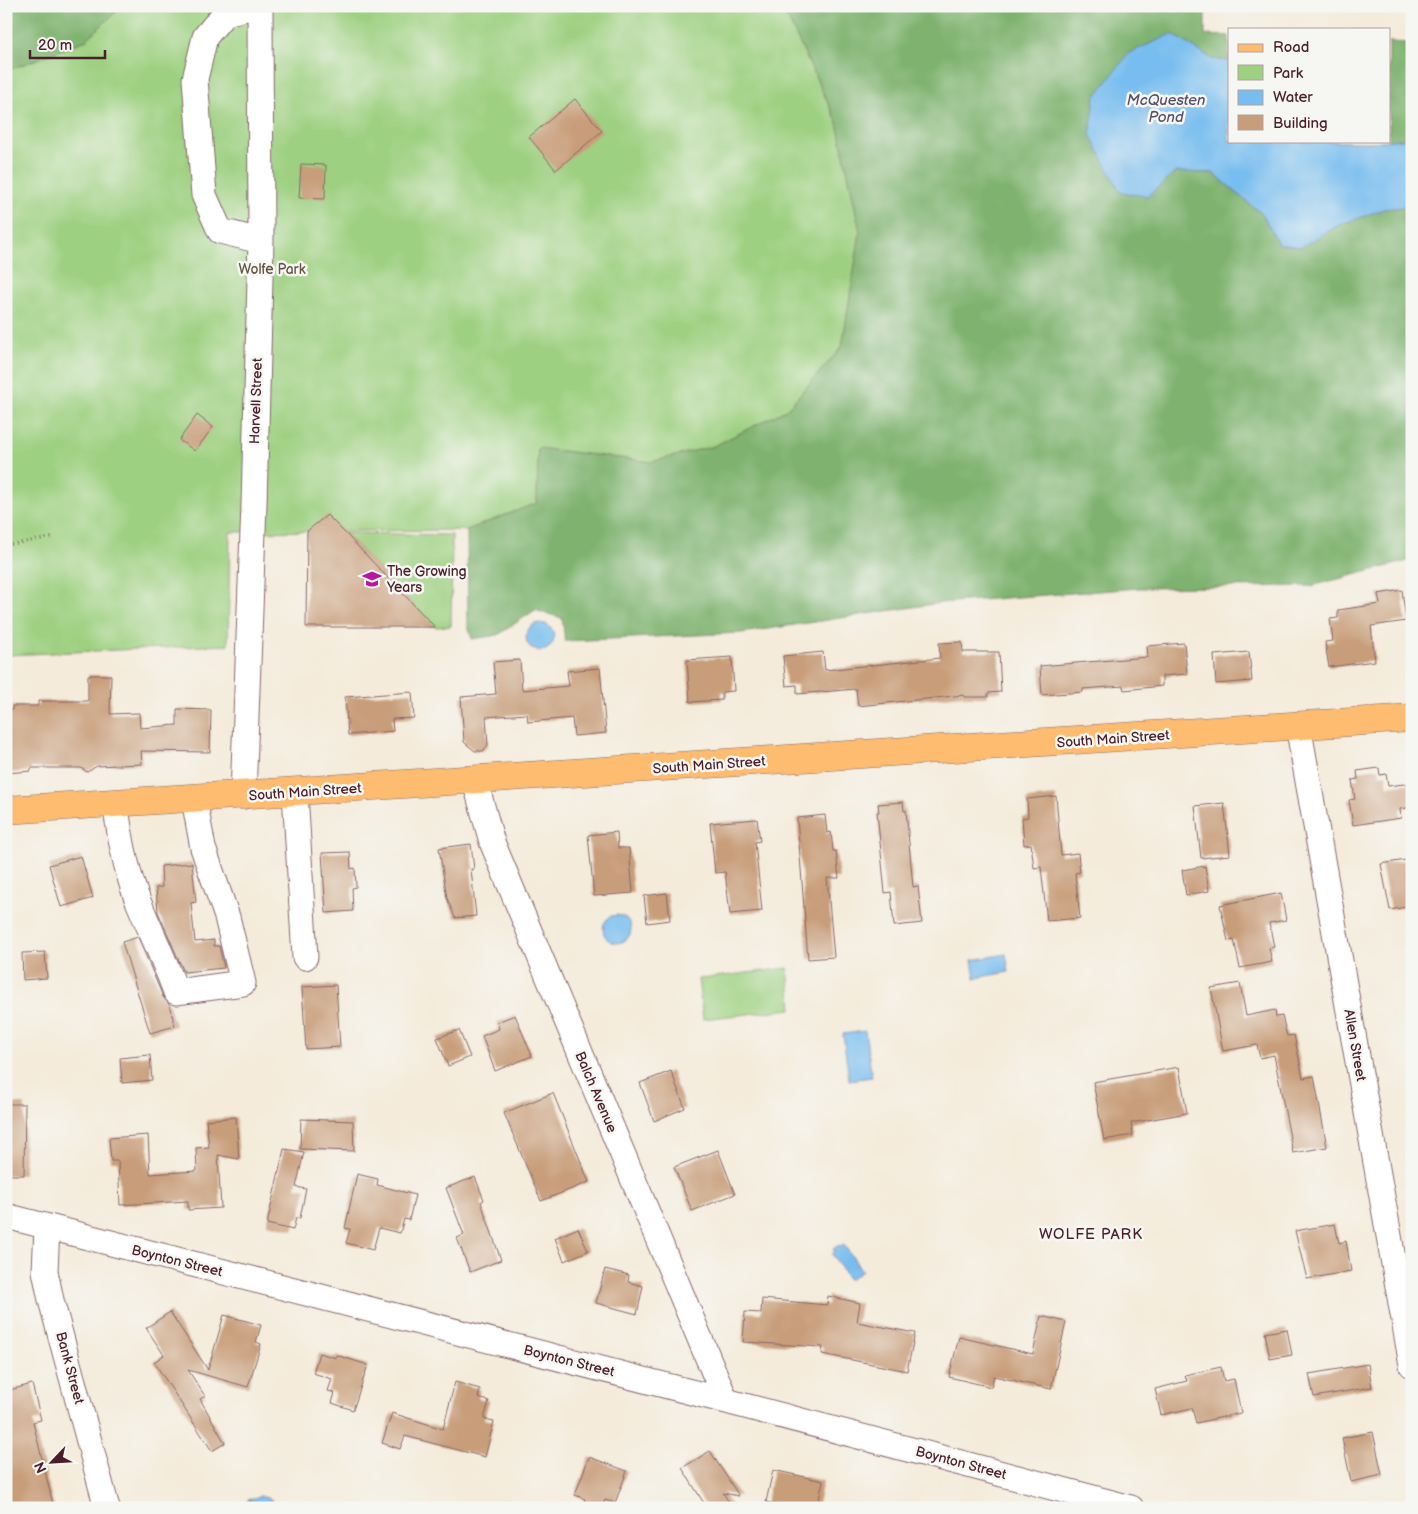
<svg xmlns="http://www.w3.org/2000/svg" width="1418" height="1514" font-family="'Balsamiq Sans',sans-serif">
  <rect width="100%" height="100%" fill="#f6f6f2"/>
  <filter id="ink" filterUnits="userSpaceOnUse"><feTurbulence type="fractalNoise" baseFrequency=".02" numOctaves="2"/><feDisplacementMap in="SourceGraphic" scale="10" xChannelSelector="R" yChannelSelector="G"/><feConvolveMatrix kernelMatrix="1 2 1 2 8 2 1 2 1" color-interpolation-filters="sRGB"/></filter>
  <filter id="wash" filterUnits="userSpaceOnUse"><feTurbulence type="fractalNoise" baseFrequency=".0096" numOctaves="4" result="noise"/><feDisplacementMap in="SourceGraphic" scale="20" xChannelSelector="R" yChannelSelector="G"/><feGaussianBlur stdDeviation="1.12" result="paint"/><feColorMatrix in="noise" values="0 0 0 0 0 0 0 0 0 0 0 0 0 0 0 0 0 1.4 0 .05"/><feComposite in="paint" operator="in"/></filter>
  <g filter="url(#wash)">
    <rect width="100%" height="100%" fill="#f4ebda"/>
    <path fill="#9dd080" stroke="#747856" d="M 122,6 L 782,6 L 837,122 L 861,232 L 842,347 L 786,410 L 714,446 L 651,462 L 538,448 L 537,503 L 467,530 L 230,532 L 228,645 L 6,655 L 6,71 L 86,40 Z
      M 345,533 L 452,535 L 451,626 L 435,627 Z
      M 788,968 L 792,1009 L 703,1019 L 698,979 Z"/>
    <path fill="#7eb26e" stroke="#64684c" d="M 6,6 L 122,6 L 86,40 L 6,71 Z
      M 782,6 L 1205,6 L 1205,35 L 1229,36 L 1229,61 L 1212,59 L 1172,34 L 1148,196 L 1176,172 L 1213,173 L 1263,215 L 1278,244 L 1301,247 L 1339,225 L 1384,209 L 1412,206 L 1412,560 L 1311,586 L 1139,588 L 940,603 L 741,633 L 565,641 L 562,618 L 535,610 L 498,635 L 472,639 L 468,626 L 467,530 L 537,503 L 538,448 L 651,462 L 714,446 L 786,410 L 842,347 L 860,232 L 837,122 Z
      M 1389,42 L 1412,43 L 1412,138 L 1389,140 Z"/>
    <path fill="#78bdef" stroke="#616e8d" d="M 1172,34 L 1212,59 L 1229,61 L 1229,141 L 1370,142 L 1412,138 L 1412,206 L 1384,209 L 1339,225 L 1301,247 L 1278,244 L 1263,215 L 1213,173 L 1176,172 L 1148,196 L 1121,193 L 1090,135 L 1095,97 L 1129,53 Z
      M526 637a14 14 0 1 1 28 0a14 14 0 1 1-28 0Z
      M603 929a14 14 0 1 1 28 0a14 14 0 1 1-28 0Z
      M 1006,954 L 1009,972 L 975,978 L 972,960 Z
      M 865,1031 L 872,1077 L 849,1080 L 843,1034 Z
      M 839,1245 L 841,1247 L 844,1245 L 862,1271 L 849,1280 L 832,1254 L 835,1252 L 833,1249 Z
      M 260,1496 L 271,1499 L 272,1508 L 246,1508 L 248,1500 Z"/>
    <g id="blocks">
      <path fill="#c89d79" d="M 575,99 L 602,131 L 556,170 L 529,137 Z
        M 301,164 L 326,165 L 325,199 L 299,198 Z
        M 197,415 L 213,427 L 195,451 L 179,440 Z
        M 327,515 L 345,533 L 435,627 L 306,627 L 307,531 Z
        M 1402,590 L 1406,621 L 1371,626 L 1375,661 L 1329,667 L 1325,642 L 1333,641 L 1330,619 L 1338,618 L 1338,610 L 1380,604 L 1378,594 Z
        M 962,642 L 963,652 L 999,652 L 1001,692 L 988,693 L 988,697 L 964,697 L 964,695 L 858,706 L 856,689 L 797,694 L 797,685 L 786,686 L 783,656 L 823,652 L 825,670 L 940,658 L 939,643 Z
        M 1184,643 L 1187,674 L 1162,676 L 1162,686 L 1124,690 L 1123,686 L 1083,689 L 1083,692 L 1042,695 L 1040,666 L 1148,657 L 1147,646 Z
        M 1249,652 L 1252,681 L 1216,684 L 1214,655 Z
        M 732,657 L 734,691 L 722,692 L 722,700 L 690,702 L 687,660 Z
        M 520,660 L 522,690 L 569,686 L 567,671 L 600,668 L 606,733 L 574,736 L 572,718 L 528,722 L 527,714 L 486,717 L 488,745 L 483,751 L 475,751 L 464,742 L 461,697 L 496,694 L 493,662 Z
        M 88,675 L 111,675 L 110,714 L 139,713 L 140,728 L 177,725 L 177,709 L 211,710 L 210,752 L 141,751 L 142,764 L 97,766 L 87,772 L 81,768 L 31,768 L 31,771 L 6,773 L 6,710 L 12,710 L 12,706 L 38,706 L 38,701 L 88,701 Z
        M 412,692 L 414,718 L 392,719 L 393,731 L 348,735 L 345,697 Z
        M 1379,768 L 1380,775 L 1386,774 L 1388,786 L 1412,783 L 1412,807 L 1400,809 L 1401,818 L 1353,825 L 1349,800 L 1355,799 L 1352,780 L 1358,779 L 1357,771 Z
        M 1056,796 L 1061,855 L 1078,853 L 1080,872 L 1075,873 L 1080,918 L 1047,921 L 1041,867 L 1034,868 L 1031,844 L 1024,845 L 1022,818 L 1028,817 L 1027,799 Z
        M 903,802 L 904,811 L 906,810 L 913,887 L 918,886 L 922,923 L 894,926 L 891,892 L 885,893 L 877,812 L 879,812 L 878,804 Z
        M 1224,803 L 1230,855 L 1201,858 L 1195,806 Z
        M 825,815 L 827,833 L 831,832 L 833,851 L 836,851 L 839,878 L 827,878 L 834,957 L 808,959 L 797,818 Z
        M 757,819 L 760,841 L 755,842 L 762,911 L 730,914 L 725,872 L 715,873 L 710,823 Z
        M 617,832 L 618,848 L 629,848 L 633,893 L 594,896 L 588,835 Z
        M 471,844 L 474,869 L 471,869 L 476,916 L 455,918 L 447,898 L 439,848 Z
        M 350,852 L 351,869 L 355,868 L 356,887 L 352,888 L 353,911 L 326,913 L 322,853 Z
        M 81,856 L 93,898 L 61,907 L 49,865 Z
        M 1412,859 L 1412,906 L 1390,910 L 1381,864 Z
        M 192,863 L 196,902 L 191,903 L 195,942 L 214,940 L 214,946 L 219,946 L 224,968 L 184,972 L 158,912 L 156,888 L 162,887 L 161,866 Z
        M 1205,866 L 1209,891 L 1186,895 L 1182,870 Z
        M 667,893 L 670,920 L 647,923 L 644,896 Z
        M 1281,893 L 1286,920 L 1269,923 L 1274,947 L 1269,948 L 1272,962 L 1240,968 L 1234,940 L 1228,941 L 1220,905 Z
        M 138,937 L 163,997 L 169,1004 L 175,1026 L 150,1033 L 122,942 Z
        M 45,952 L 47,978 L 23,980 L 22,953 Z
        M 1240,983 L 1246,1016 L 1275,1010 L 1276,1017 L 1282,1016 L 1287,1036 L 1294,1035 L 1303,1078 L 1314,1076 L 1327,1147 L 1293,1153 L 1274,1055 L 1260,1058 L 1257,1045 L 1223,1051 L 1211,988 Z
        M 336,985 L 340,1047 L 306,1049 L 302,987 Z
        M 515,1015 L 532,1056 L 495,1071 L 482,1036 L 499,1029 L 497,1022 Z
        M 459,1030 L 470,1057 L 448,1066 L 437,1038 Z
        M 150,1055 L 152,1080 L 122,1083 L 120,1058 Z
        M 1179,1067 L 1187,1113 L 1131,1123 L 1133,1135 L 1104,1140 L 1093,1082 Z
        M 671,1071 L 685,1108 L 654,1121 L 640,1083 Z
        M 553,1093 L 589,1182 L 541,1201 L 504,1113 Z
        M 6,1104 L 25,1104 L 24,1175 L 6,1175 Z
        M 236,1117 L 239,1159 L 218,1155 L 221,1208 L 188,1210 L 188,1201 L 120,1205 L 118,1161 L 111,1161 L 109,1138 L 148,1135 L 150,1174 L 197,1171 L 196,1148 L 209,1147 L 206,1120 Z
        M 301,1119 L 353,1121 L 354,1151 L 300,1149 Z
        M 284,1149 L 304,1152 L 296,1187 L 306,1189 L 300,1218 L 296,1218 L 293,1230 L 267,1224 Z
        M 718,1150 L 735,1194 L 692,1211 L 674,1167 Z
        M 357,1174 L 378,1179 L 377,1185 L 415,1195 L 409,1220 L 404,1219 L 400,1233 L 379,1228 L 373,1250 L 346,1243 L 350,1229 L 345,1228 Z
        M 475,1177 L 484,1200 L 481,1202 L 501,1260 L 470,1272 L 457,1238 L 464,1235 L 446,1188 Z
        M 1335,1224 L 1339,1243 L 1346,1241 L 1351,1271 L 1307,1279 L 1295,1231 Z
        M 578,1228 L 588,1251 L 564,1261 L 555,1238 Z
        M 605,1269 L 629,1275 L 628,1282 L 643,1286 L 637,1314 L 596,1303 Z
        M 828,1296 L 860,1303 L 857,1322 L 915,1333 L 907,1371 L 822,1354 L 823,1347 L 743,1342 L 745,1312 L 761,1313 L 762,1299 L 827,1305 Z
        M 170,1312 L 208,1370 L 224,1315 L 261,1325 L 256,1342 L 261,1344 L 248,1387 L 188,1370 L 205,1396 L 200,1399 L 225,1443 L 212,1451 L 154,1362 L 164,1355 L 146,1328 Z
        M 1041,1316 L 1066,1322 L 1051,1389 L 994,1376 L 991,1387 L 949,1377 L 959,1337 L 1033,1354 Z
        M 1287,1329 L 1292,1355 L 1270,1359 L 1265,1333 Z
        M 319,1353 L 336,1358 L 336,1355 L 368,1365 L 353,1410 L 332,1403 L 335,1393 L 328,1391 L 332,1379 L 313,1373 Z
        M 1368,1364 L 1372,1387 L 1314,1397 L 1309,1374 Z
        M 1221,1367 L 1224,1381 L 1234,1379 L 1241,1413 L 1196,1423 L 1192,1408 L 1161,1415 L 1155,1389 L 1187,1381 L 1185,1375 Z
        M 455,1382 L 480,1389 L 478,1398 L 489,1401 L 484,1419 L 494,1421 L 485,1457 L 405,1436 L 400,1449 L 382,1443 L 392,1413 L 443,1429 Z
        M 32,1384 L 41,1420 L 33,1422 L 54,1508 L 6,1508 L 6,1391 Z
        M 1373,1432 L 1382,1475 L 1351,1482 L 1342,1438 Z
        M 710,1451 L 739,1496 L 723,1493 L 733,1508 L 707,1508 L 682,1468 Z
        M 589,1457 L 627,1471 L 615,1503 L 605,1500 L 602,1508 L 582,1508 L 585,1499 L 575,1495 Z
        M 773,1470 L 823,1481 L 817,1508 L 793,1508 L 766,1502 Z"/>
    </g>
  </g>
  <g filter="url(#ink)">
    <use href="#blocks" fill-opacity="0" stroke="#866668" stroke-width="1"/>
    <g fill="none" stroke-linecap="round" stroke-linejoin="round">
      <g stroke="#866668" stroke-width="27">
        <path id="minor" d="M 254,6 L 225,13 L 205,37 L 195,79 L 204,195 L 220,231 L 261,241
          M 1298,725 L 1412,1365
          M 475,781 L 492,842 L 726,1401
          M 295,793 L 305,957
          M 243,796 L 254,504 L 261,241 L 260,6
          M 115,803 C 120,835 125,866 136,896 C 149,928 164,959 176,992 L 243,983 L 227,917 L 203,848 L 194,799
          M 6,1216 L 726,1401 L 1131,1508
          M 47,1227 L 45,1271 L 51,1300 L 107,1508"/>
      </g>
      <g stroke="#866668" stroke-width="29">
        <path id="major" d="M 6,810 L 1412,718"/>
      </g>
      <path stroke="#866668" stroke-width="3" stroke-dasharray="1 4" stroke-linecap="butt" d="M 6,545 L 55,537"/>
      <use href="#minor" stroke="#fff" stroke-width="25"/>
      <use href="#major" stroke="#fdbc70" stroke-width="28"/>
    </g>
  </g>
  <defs>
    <g id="school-bare" transform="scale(1.5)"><path d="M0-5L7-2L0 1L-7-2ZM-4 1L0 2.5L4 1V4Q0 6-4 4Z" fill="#b5179e" stroke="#f6f6f2" stroke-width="2.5" paint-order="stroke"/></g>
  </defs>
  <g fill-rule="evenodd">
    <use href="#school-bare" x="372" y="579"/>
  </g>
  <g text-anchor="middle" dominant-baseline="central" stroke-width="5" stroke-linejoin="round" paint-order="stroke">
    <g font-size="14" fill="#635444" stroke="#f6f6f2">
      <text x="272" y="269">Wolfe Park</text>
    </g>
    <g font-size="14" fill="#4a1f2b" stroke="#f6f6f2">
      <text transform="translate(256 401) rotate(-88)">Harvell Street</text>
      <text transform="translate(1113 739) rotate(-4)">South Main Street</text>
      <text transform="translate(709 765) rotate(-4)">South Main Street</text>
      <text transform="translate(305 792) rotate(-4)">South Main Street</text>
      <text transform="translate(1355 1045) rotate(80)">Allen Street</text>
      <text transform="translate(596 1092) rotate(67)">Balch Avenue</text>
      <text transform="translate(177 1261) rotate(14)">Boynton Street</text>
      <text transform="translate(569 1361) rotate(14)">Boynton Street</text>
      <text transform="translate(70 1368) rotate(75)">Bank Street</text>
      <text transform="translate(961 1463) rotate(15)">Boynton Street</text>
    </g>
    <g font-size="14" fill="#4a1f2b" stroke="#f6f6f2" text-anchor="start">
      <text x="387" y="571">The Growing<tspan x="387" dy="16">Years</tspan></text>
    </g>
    <g font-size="15" font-style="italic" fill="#584e66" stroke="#f6f6f2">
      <text x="1166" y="100">McQuesten<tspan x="1166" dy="17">Pond</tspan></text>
    </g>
    <g font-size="15" letter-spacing="1" fill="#4a1f2b" stroke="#f6f6f2">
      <text x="1091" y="1234">WOLFE PARK</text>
    </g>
  </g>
  <rect width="1418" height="1514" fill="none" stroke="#f6f6f2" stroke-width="25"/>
  <rect x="1228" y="28" width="162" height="115" fill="#f6f6f2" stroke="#b1a0a2"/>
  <rect x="1238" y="44" width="25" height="8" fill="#fdbc70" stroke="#b1a0a2"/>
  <text x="1273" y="52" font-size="15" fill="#4a1f2b">Road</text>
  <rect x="1238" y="65" width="25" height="15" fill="#9dd080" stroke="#b1a0a2"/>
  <text x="1273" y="78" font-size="15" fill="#4a1f2b">Park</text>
  <rect x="1238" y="90" width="25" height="15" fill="#78bdef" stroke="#b1a0a2"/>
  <text x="1273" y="102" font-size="15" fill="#4a1f2b">Water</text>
  <rect x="1238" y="115" width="25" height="15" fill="#c89d79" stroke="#b1a0a2"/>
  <text x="1273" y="128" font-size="15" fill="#4a1f2b">Building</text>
  <g transform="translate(52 1462) rotate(245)" stroke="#f6f6f2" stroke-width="4" paint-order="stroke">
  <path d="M0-4L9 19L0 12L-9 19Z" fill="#4a1f2b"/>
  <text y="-8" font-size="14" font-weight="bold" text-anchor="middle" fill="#4a1f2b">N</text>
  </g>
  <path d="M30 50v8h75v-8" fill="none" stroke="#4a1f2b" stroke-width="2.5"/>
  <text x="38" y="50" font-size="15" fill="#4a1f2b" stroke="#f6f6f2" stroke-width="4" paint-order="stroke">20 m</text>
</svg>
